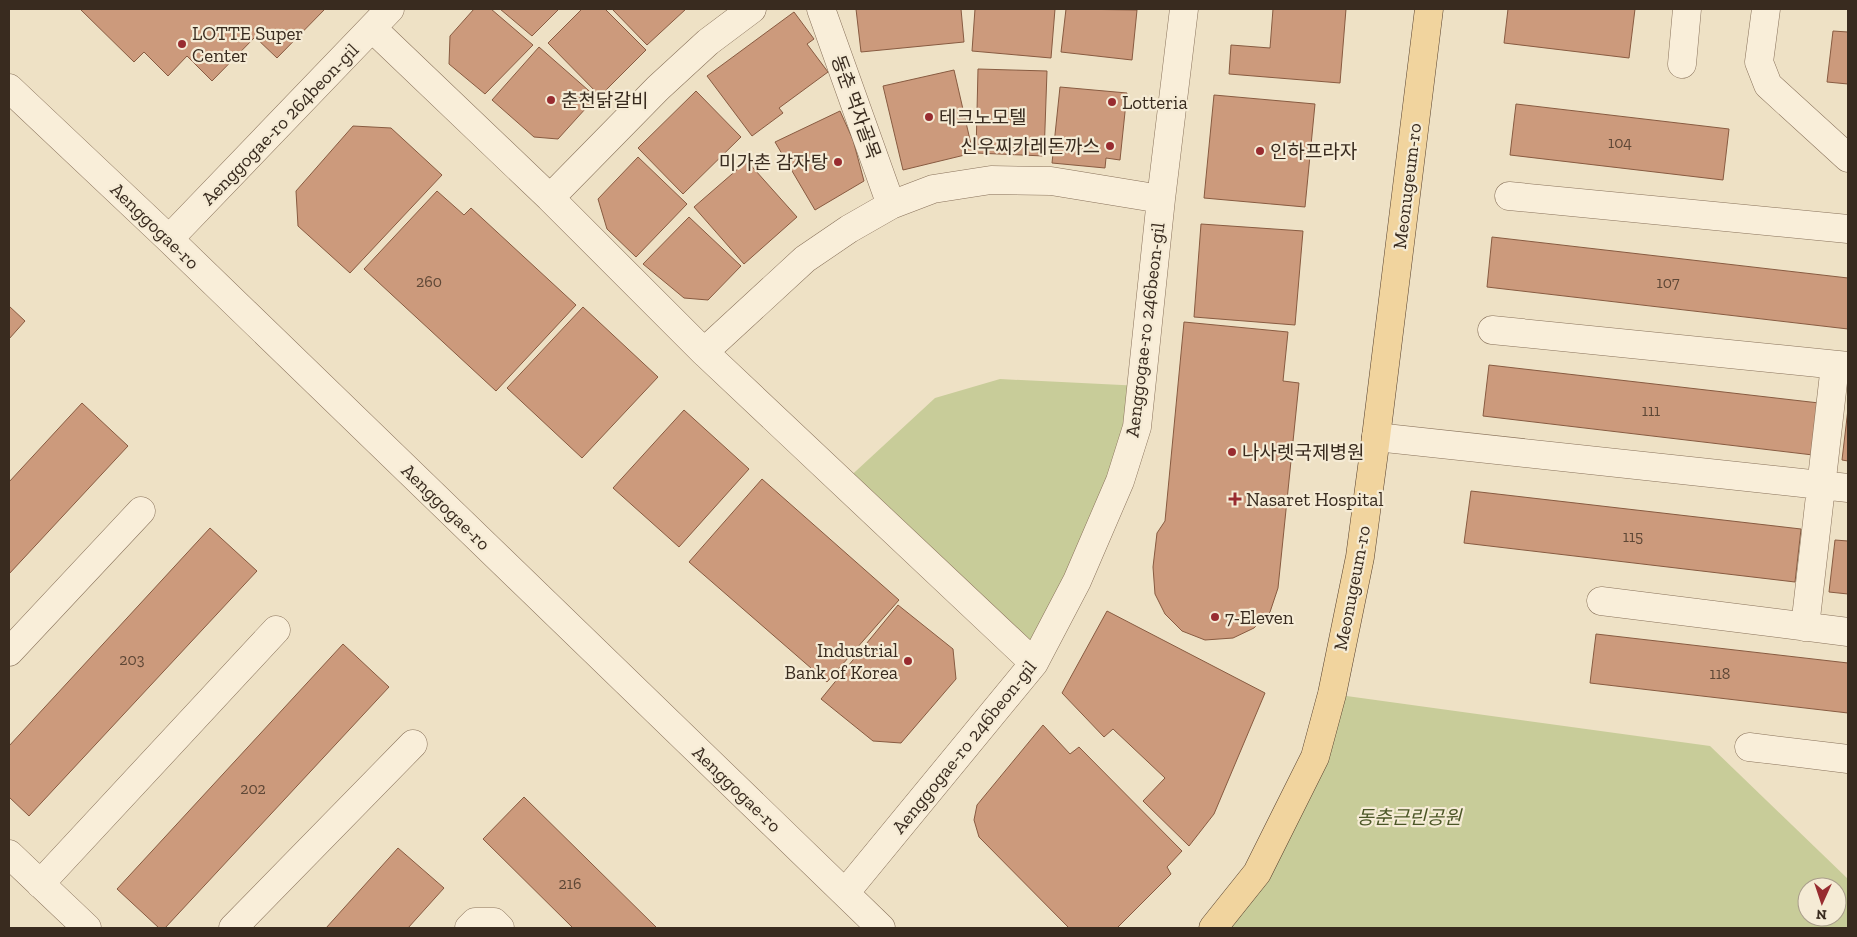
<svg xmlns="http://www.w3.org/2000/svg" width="1857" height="937" font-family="'Zilla Slab','Noto Sans KR',serif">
  <rect width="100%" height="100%" fill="#eee1c5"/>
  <path fill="#c8cc99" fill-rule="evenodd" d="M 1000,379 L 1142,386 L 1137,427 L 1034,663 L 843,483 L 935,398 Z
    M 1332,694 L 1710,746 L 1848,879 L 1848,928 L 1213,928 L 1257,873 ZM 1807,887 L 1837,887 L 1837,917 L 1807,917 Z"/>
  <path fill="#cc9a7c" stroke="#885b41" d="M 80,9 L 325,9 L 277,58 L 255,37 L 212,81 L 187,56 L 168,76 L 144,52 L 134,62 Z
    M 474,9 L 491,9 L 533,45 L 485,94 L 449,64 L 450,36 Z
    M 500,9 L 559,9 L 532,36 Z
    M 582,9 L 605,9 L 646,50 L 600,96 L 548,43 Z
    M 612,9 L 686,9 L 647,45 Z
    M 856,9 L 961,9 L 964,42 L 861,52 Z
    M 975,9 L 1055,9 L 1051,58 L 972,51 Z
    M 1066,9 L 1137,10 L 1132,60 L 1061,52 Z
    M 1273,9 L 1346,9 L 1340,83 L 1229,74 L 1231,45 L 1270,48 Z
    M 1508,9 L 1635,9 L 1629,58 L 1504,43 Z
    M 794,12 L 814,39 L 807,44 L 828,72 L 779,108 L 783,113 L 752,136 L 707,76 Z
    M 1833,31 L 1848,32 L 1848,84 L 1827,82 Z
    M 539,47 L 596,97 L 558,139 L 534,137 L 492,100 Z
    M 978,69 L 1047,71 L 1044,156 L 976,153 Z
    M 954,70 L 973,153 L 903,170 L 883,86 Z
    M 1060,87 L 1127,93 L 1120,160 L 1106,158 L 1105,168 L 1052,163 Z
    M 696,91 L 741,137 L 683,194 L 638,148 Z
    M 1214,95 L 1315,104 L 1305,207 L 1204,198 Z
    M 1516,104 L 1729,129 L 1723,180 L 1510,155 Z
    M 840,111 L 853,140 L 864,181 L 815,210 L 775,142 Z
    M 353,126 L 391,128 L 442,175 L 350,273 L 298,226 L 296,191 Z
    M 638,157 L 687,204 L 636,257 L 607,229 L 598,199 Z
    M 747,161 L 797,217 L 744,264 L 694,207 Z
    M 437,191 L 464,215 L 471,208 L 576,305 L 496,391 L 364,269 Z
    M 689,217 L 741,266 L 708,300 L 684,298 L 643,264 Z
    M 1201,224 L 1303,231 L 1295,325 L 1194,317 Z
    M 1492,237 L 1848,278 L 1848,329 L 1487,287 Z
    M 9,306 L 25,321 L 9,339 Z
    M 583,307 L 658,377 L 582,458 L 507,388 Z
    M 1184,322 L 1288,332 L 1283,381 L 1299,383 L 1278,588 L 1270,612 L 1254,628 L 1233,638 L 1205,640 L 1182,631 L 1165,614 L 1155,594 L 1153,567 L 1157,533 L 1165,521 Z
    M 1489,365 L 1819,403 L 1813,455 L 1483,416 Z
    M 82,403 L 128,446 L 9,574 L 9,482 Z
    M 1848,409 L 1848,461 L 1842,460 Z
    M 684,410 L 749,469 L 679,547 L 613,488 Z
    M 762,479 L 899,600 L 827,682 L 689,562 Z
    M 1471,491 L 1801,529 L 1795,582 L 1464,543 Z
    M 210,528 L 257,571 L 29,816 L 9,797 L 9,746 Z
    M 1835,540 L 1848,541 L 1848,594 L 1829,592 Z
    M 898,605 L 953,649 L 956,679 L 901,743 L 873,741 L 821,699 Z
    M 1107,611 L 1265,693 L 1214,814 L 1189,846 L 1143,801 L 1165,778 L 1113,729 L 1104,737 L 1062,693 Z
    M 1596,634 L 1848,663 L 1848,713 L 1590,683 Z
    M 343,644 L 389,687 L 165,928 L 159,928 L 117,889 Z
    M 1043,725 L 1070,754 L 1079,747 L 1182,851 L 1167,867 L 1171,874 L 1117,928 L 1069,928 L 979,837 L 974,820 L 977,805 Z
    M 524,797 L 657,928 L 573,928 L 483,839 Z
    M 398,848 L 444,888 L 408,928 L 326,928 Z"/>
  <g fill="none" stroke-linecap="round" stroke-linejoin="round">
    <g stroke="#89725b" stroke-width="29">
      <path id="minor" d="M 821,9 L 891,205
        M 1766,9 L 1759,62 L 1768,85 L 1848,158
        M 372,28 L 550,198 L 704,352 L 1034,663
        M 1682,64 L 1687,9
        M 9,88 L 169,239 L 881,928
        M 1509,196 L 1848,229
        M 550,198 L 658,88 L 708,42 L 752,9
        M 169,239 L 390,9
        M 1492,330 L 1848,366
        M 704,352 L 805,259 L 849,229 L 891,205 L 933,189 L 991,180 L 1051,181 L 1161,199
        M 1376,437 L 1848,488
        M 1601,601 L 1848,632
        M 1805,627 L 1835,365
        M 9,652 L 141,511
        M 1749,747 L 1848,759
        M 9,854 L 87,928
        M 40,884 L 276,630
        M 845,893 L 1034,663 L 1077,581 L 1120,481 L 1137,427 L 1161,199 L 1184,9
        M 233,928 L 413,744
        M 469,928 L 475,922 L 494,922 L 500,928"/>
    </g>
    <g stroke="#57412f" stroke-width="29">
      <path id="major" d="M 1213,928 L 1257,873 L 1315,757 L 1332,694 L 1360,557 L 1376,437 L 1429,9"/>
    </g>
    <use href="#minor" stroke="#f9eed9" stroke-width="28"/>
    <use href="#major" stroke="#f1d49e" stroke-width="28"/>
  </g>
  <g fill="#982c30" stroke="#f5ebd5" stroke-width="2">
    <circle cx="182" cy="44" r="5"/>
    <circle cx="551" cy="100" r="5"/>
    <circle cx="1112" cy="102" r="5"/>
    <circle cx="929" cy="117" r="5"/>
    <circle cx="1110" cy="146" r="5"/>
    <circle cx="1260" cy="151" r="5"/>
    <circle cx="838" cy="162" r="5"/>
    <circle cx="1232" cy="452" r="5"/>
    <path d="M1232.5 491.5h5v5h5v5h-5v5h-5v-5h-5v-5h5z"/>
    <circle cx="1215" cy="617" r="5"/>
    <circle cx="908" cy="661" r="5"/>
  </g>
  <g text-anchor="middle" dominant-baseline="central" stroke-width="4.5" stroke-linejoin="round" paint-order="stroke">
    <g font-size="16" fill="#5e4736">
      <text x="1620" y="142">104</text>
      <text x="429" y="281">260</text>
      <text x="1668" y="282">107</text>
      <text x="1651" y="410">111</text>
      <text x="1633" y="536">115</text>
      <text x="132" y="659">203</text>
      <text x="1720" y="673">118</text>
      <text x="253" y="788">202</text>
      <text x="570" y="883">216</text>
    </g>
    <g font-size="19" fill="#392b1f" stroke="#f5ebd5" text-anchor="start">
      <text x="192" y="33">LOTTE Super<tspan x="192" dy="22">Center</tspan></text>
      <text x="561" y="100">춘천닭갈비</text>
      <text x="1122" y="102">Lotteria</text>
      <text x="939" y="117">테크노모텔</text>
      <text x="1100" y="146" text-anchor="end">신우찌카레돈까스</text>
      <text x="1270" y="151">인하프라자</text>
      <text x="828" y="162" text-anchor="end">미가촌 감자탕</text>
      <text x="1242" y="452">나사렛국제병원</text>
      <text x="1246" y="499">Nasaret Hospital</text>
      <text x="1225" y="617">7-Eleven</text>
      <text x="898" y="650" text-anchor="end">Industrial<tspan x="898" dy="22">Bank of Korea</tspan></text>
    </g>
    <g font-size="19" fill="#392b1f" stroke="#f5ebd5">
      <text transform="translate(856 107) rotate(70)">동춘 먹자골목</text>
      <text transform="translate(280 124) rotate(-46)">Aenggogae-ro 264beon-gil</text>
      <text transform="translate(1407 186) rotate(-83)">Meonugeum-ro</text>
      <text transform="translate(155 226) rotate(44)">Aenggogae-ro</text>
      <text transform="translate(1145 330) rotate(-83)">Aenggogae-ro 246beon-gil</text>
      <text transform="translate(446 507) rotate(44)">Aenggogae-ro</text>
      <text transform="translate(1352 588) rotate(-79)">Meonugeum-ro</text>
      <text transform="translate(964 747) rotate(-51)">Aenggogae-ro 246beon-gil</text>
      <text transform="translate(737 789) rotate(44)">Aenggogae-ro</text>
    </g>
    <g font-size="19" font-style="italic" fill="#4b5626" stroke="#f5ebd5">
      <text x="1409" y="817">동춘근린공원</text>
    </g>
  </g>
  <rect width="1857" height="937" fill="none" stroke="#392b1f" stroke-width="20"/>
  <g transform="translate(1822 902) rotate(183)"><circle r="24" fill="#f5ebd5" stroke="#aa9e8c"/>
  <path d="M0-4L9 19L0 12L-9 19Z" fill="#982c30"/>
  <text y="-8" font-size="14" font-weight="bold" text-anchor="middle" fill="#392b1f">N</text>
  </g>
</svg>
